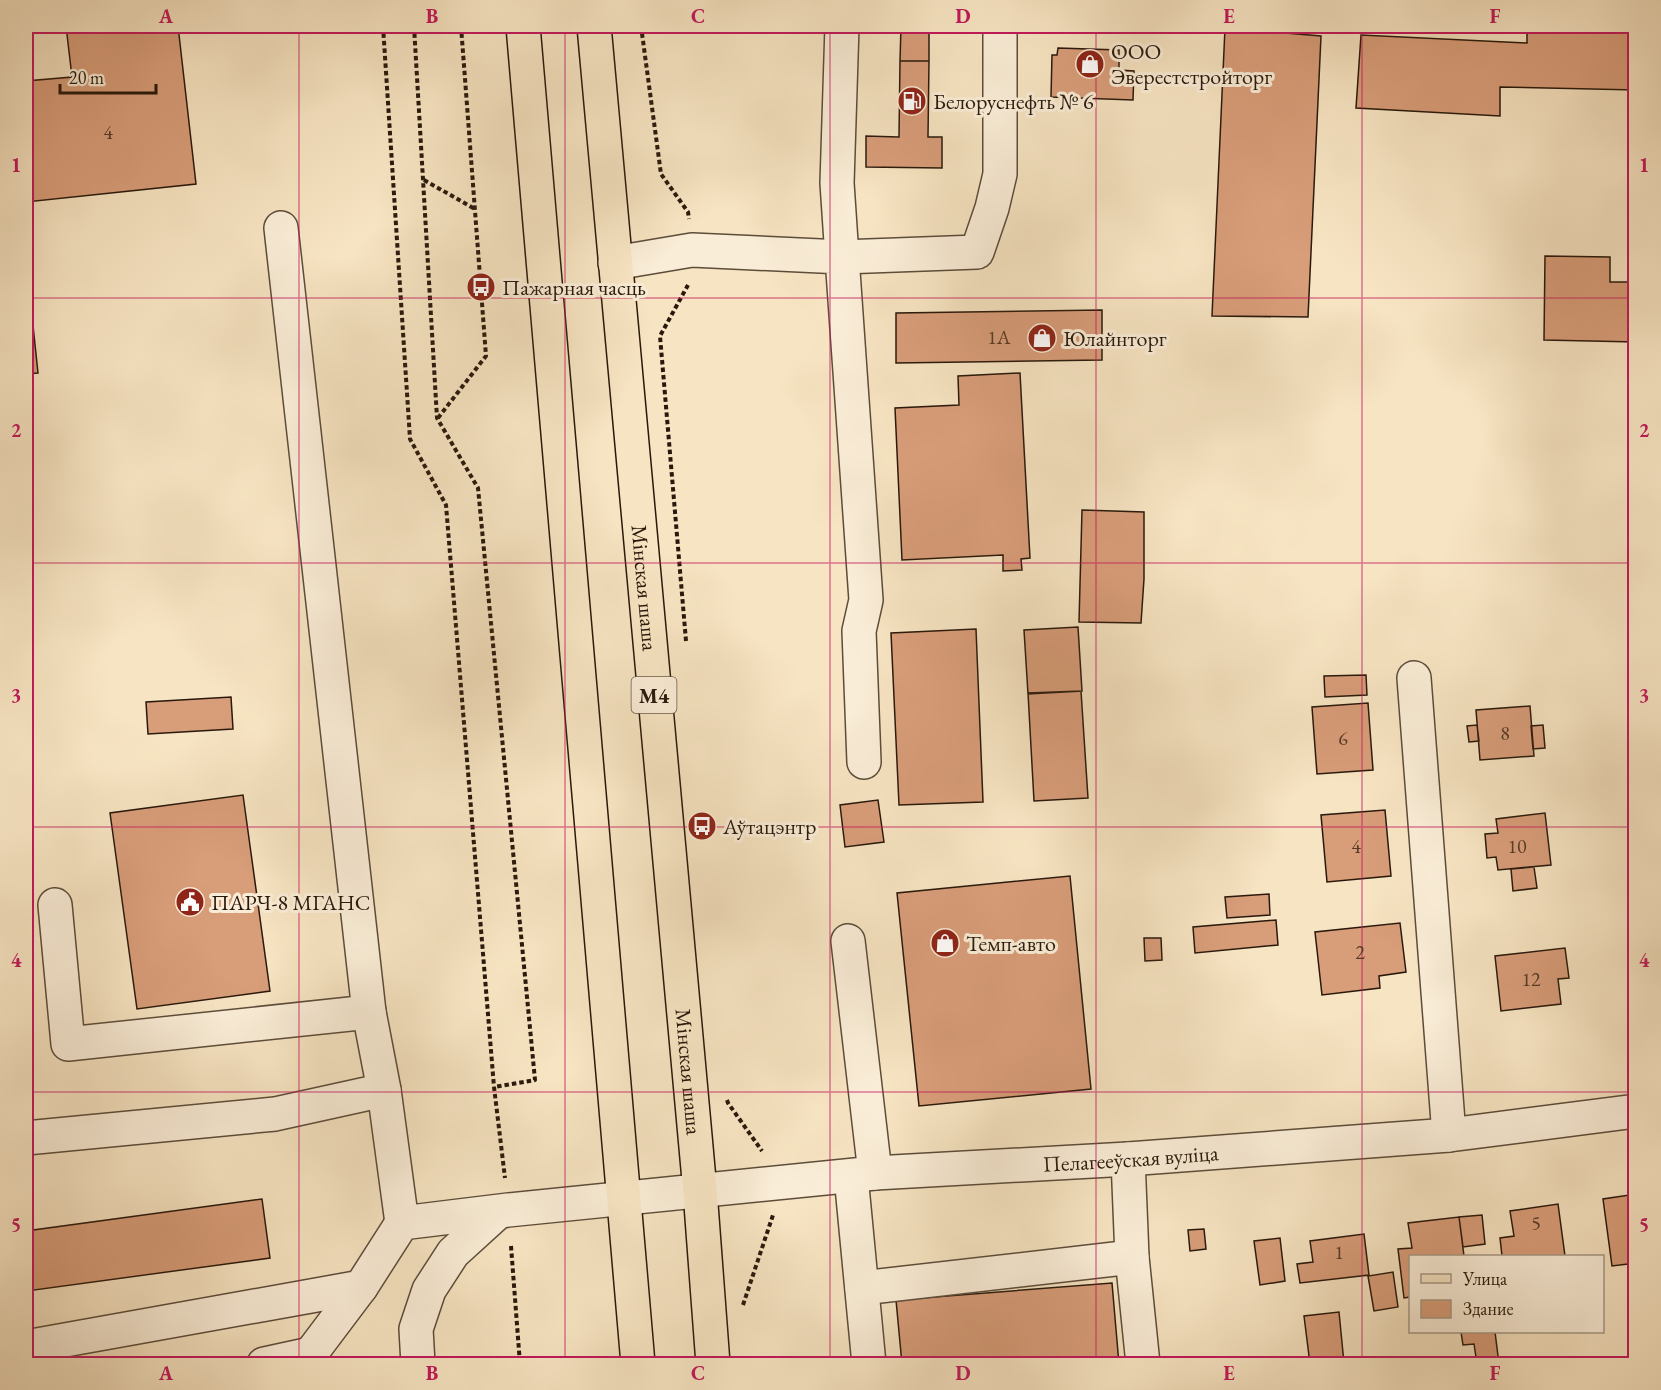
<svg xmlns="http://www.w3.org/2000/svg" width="1661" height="1390" font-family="'EB Garamond',serif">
  <rect width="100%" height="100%" fill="#f7e4c2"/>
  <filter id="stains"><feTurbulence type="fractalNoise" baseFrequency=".00333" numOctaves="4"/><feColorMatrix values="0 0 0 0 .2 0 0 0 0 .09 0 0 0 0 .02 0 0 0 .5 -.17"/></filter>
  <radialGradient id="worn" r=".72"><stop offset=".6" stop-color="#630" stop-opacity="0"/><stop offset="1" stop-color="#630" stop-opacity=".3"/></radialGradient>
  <path fill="#d89d79" stroke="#29190c" stroke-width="1.5" d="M 66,26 L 178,26 L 196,184 L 26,202 L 26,81 L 72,77 Z
    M 901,26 L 929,26 L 929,61 L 900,61 Z
    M 1225,28 L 1321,36 L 1308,317 L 1212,316 Z
    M 1527,30 L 1636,33 L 1636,90 L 1500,87 L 1500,116 L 1356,108 L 1361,35 L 1527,43 Z
    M 1058,48 L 1119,50 L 1119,70 L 1134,71 L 1133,100 L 1051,97 L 1052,55 L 1057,55 Z
    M 900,61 L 929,61 L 928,137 L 942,137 L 942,168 L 866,167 L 866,136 L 899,137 Z
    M 1545,256 L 1610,257 L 1610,282 L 1636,282 L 1636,342 L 1544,340 Z
    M 26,259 L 38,373 L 26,374 Z
    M 1102,310 L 1102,360 L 896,363 L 896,313 Z
    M 1020,373 L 1030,558 L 1021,559 L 1022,570 L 1003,571 L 1003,555 L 902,560 L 895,408 L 959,405 L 958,376 Z
    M 1082,510 L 1144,512 L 1144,579 L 1141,623 L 1079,622 Z
    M 1078,627 L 1082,691 L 1028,694 L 1024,630 Z
    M 976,629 L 983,802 L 899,805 L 891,633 Z
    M 1366,675 L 1367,695 L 1325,697 L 1324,676 Z
    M 1081,691 L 1088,798 L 1034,801 L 1028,693 Z
    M 231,697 L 233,729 L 148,734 L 146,702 Z
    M 1368,703 L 1373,770 L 1317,774 L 1312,707 Z
    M 1530,706 L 1534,756 L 1480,760 L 1476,710 Z
    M 1477,725 L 1479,741 L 1469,742 L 1467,726 Z
    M 1543,725 L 1545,748 L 1533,749 L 1531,726 Z
    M 243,795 L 270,991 L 137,1009 L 110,813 Z
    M 878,800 L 884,842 L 845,847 L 840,805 Z
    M 1385,810 L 1391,876 L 1327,882 L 1321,815 Z
    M 1545,813 L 1551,865 L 1498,870 L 1496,857 L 1487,858 L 1485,834 L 1498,833 L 1496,819 Z
    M 1534,867 L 1537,888 L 1513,891 L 1511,869 Z
    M 1070,876 L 1091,1089 L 919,1106 L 897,893 Z
    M 1269,894 L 1270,915 L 1227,918 L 1225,897 Z
    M 1276,920 L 1278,945 L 1195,953 L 1193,927 Z
    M 1400,923 L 1406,972 L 1379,976 L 1380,988 L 1322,995 L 1315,932 Z
    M 1144,938 L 1161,938 L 1162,960 L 1145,961 Z
    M 1565,948 L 1569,978 L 1558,979 L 1561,1004 L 1501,1011 L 1495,956 Z
    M 1636,1194 L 1636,1263 L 1612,1266 L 1603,1199 Z
    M 262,1199 L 270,1258 L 27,1291 L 26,1279 L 26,1231 Z
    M 1558,1204 L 1565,1256 L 1502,1256 L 1500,1238 L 1514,1236 L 1510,1211 Z
    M 1482,1215 L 1485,1244 L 1463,1247 L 1459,1217 Z
    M 1459,1217 L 1464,1256 L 1410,1256 L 1410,1297 L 1404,1298 L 1398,1249 L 1412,1248 L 1408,1223 Z
    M 1204,1229 L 1206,1249 L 1190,1251 L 1188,1230 Z
    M 1364,1234 L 1369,1275 L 1300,1283 L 1297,1264 L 1313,1262 L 1310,1241 Z
    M 1280,1238 L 1285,1281 L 1260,1285 L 1254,1241 Z
    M 1393,1272 L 1398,1307 L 1374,1311 L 1368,1276 Z
    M 1112,1283 L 1119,1364 L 902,1364 L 896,1300 Z
    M 1339,1312 L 1344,1363 L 1310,1364 L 1304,1316 Z
    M 1461,1332 L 1495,1332 L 1499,1364 L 1477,1364 L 1474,1344 L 1463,1345 Z"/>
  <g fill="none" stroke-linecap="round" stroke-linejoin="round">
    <g stroke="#5c4c3a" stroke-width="36">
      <g id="minor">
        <path d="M 842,26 L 837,183 L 842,257 L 977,252 L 992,208 L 1000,174 L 1000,26"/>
        <path d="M 281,228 L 369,1012 L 384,1090 L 402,1223"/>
        <path d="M 615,263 L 692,250 L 842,257 L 866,600 L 859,631 L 864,762"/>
        <path d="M 1414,678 L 1449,1135"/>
        <path d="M 55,905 L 68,1044 L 369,1012"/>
        <path d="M 848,941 L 875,1173"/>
        <path d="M 26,1138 L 275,1114 L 384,1090"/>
        <path d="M 1128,1159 L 1132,1257 L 1143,1364"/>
        <path d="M 851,1176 L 869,1364"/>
        <path d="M 862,1288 L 1132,1257"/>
        <path id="s1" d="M 26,1347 L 361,1287 L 402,1223 L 508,1210 L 875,1173 L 1128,1159 L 1449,1135 L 1636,1111"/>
        <path d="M 264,1364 L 310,1354"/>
        <path d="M 303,1364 L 361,1287"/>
        <path d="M 418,1364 L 416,1329 L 429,1290 L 453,1253 L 498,1212"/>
      </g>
    </g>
    <g stroke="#29190c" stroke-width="36">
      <g id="major">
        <path d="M 523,26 L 638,1364"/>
        <path id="s2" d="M 594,26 L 700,1191 L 713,1364"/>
      </g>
    </g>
    <path stroke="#29190c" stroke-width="4" stroke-dasharray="4.5 3" stroke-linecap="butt" d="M 383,26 L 410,439 L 446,505 L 494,1087 L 505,1178
      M 414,26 L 437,418 L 478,488 L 535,1080 L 494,1087
      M 641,26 L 661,174 L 688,212 L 689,219
      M 424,180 L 475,209
      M 438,418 L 486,356 L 461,26
      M 686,641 L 660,336 L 688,285
      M 727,1100 L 728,1103 L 762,1151
      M 511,1246 L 520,1364
      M 743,1305 L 773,1215"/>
    <use href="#minor" stroke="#faedd7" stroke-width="33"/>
    <use href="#major" stroke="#f7e4c2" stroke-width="33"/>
  </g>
  <path fill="none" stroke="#c2185b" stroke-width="1.5" stroke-opacity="0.55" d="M 299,26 L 299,1364M 565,26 L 565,1364M 830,26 L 830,1364M 1096,26 L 1096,1364M 1362,26 L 1362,1364M 26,298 L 1636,298M 26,563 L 1636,563M 26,827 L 1636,827M 26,1092 L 1636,1092"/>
  <defs>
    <g id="shop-disc" transform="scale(1.5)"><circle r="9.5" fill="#8f2418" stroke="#faedd7"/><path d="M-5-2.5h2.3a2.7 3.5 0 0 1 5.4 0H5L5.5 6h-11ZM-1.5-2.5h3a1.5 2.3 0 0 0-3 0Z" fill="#fff"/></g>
    <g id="fuel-disc" transform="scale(1.5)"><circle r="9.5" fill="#8f2418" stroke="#faedd7"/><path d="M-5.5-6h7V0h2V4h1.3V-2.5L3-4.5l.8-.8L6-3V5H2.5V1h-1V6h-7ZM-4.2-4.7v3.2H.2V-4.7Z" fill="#fff"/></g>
    <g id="bus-disc" transform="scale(1.5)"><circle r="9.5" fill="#8f2418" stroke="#faedd7"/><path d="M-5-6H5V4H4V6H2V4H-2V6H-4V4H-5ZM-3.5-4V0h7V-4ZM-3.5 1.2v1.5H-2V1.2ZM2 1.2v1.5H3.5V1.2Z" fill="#fff"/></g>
    <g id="civic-disc" transform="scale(1.5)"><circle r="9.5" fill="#8f2418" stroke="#faedd7"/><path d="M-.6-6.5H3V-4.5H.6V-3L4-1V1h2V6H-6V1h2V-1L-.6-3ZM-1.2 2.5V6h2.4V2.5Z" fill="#fff"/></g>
  </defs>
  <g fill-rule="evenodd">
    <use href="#shop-disc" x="1090" y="64"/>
    <use href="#fuel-disc" x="912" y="101"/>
    <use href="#bus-disc" x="481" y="287"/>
    <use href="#shop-disc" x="1042" y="338"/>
    <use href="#bus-disc" x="702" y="826"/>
    <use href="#civic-disc" x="190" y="902"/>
    <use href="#shop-disc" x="945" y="943"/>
  </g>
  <g text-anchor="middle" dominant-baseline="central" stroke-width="6" stroke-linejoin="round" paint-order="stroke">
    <g font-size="20" fill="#553a27">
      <text x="108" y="132">4</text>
      <text x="999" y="337">1А</text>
      <text x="1505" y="733">8</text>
      <text x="1343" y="738">6</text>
      <text x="1356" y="846">4</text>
      <text x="1517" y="846">10</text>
      <text x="1360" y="952">2</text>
      <text x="1531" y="979">12</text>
      <text x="1536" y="1223">5</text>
      <text x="1339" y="1252">1</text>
    </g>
    <rect fill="#faedd7" stroke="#685949" stroke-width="1.5" x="631.5" y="677" width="45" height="36" rx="4.5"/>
    <g font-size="21" font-weight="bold" fill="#29190c">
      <text x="654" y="695">М4</text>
    </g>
    <g font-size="22" fill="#29190c" stroke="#faedd7" text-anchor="start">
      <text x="1111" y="51">ООО<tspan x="1111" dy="25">Эверестстройторг</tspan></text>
      <text x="933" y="101">Белоруснефть № 6</text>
      <text x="502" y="287">Пажарная часць</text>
      <text x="1063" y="338">Юлайнторг</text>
      <text x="723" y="826">Аўтацэнтр</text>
      <text x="211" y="902">ПАРЧ-8 МГАНС</text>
      <text x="966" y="943">Темп-авто</text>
    </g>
    <g font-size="22" fill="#29190c" stroke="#faedd7">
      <text stroke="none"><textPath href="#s2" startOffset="564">Мінская шаша</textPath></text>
      <text stroke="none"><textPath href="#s2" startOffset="1050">Мінская шаша</textPath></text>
      <text stroke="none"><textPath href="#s1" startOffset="1148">Пелагееўская вуліца</textPath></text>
    </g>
  </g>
  <rect width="1661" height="1390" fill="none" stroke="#f7e4c2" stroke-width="66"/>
  <rect x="1409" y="1255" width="195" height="78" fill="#faedd7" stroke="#a69886" stroke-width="1.5"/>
  <rect x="1421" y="1274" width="30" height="9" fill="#f7e4c2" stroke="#a69886" stroke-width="1.5"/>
  <text x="1463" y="1285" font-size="18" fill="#29190c">Улица</text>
  <rect x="1421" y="1300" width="30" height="18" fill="#d89d79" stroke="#a69886" stroke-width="1.5"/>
  <text x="1463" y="1315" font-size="18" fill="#29190c">Здание</text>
  <path d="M60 84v9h96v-9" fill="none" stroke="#29190c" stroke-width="3"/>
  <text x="69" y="84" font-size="18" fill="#29190c" stroke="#faedd7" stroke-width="4.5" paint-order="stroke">20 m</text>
  <rect x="33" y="33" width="1595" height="1324" fill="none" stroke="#c2185b" stroke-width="2"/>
  <g font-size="20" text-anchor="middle" font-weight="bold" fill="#c2185b">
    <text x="166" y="23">A</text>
    <text x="432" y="23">B</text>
    <text x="698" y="23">C</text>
    <text x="963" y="23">D</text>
    <text x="1229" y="23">E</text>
    <text x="1495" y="23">F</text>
    <text x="16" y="172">1</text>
    <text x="1644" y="172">1</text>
    <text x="16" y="437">2</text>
    <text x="1644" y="437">2</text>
    <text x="16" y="702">3</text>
    <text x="1644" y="702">3</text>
    <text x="16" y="967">4</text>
    <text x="1644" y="967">4</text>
    <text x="16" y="1231">5</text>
    <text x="1644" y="1231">5</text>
    <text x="166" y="1380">A</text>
    <text x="432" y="1380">B</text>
    <text x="698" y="1380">C</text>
    <text x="963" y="1380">D</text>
    <text x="1229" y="1380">E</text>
    <text x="1495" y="1380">F</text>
  </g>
  <rect width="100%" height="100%" filter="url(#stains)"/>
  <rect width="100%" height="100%" fill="url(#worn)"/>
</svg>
